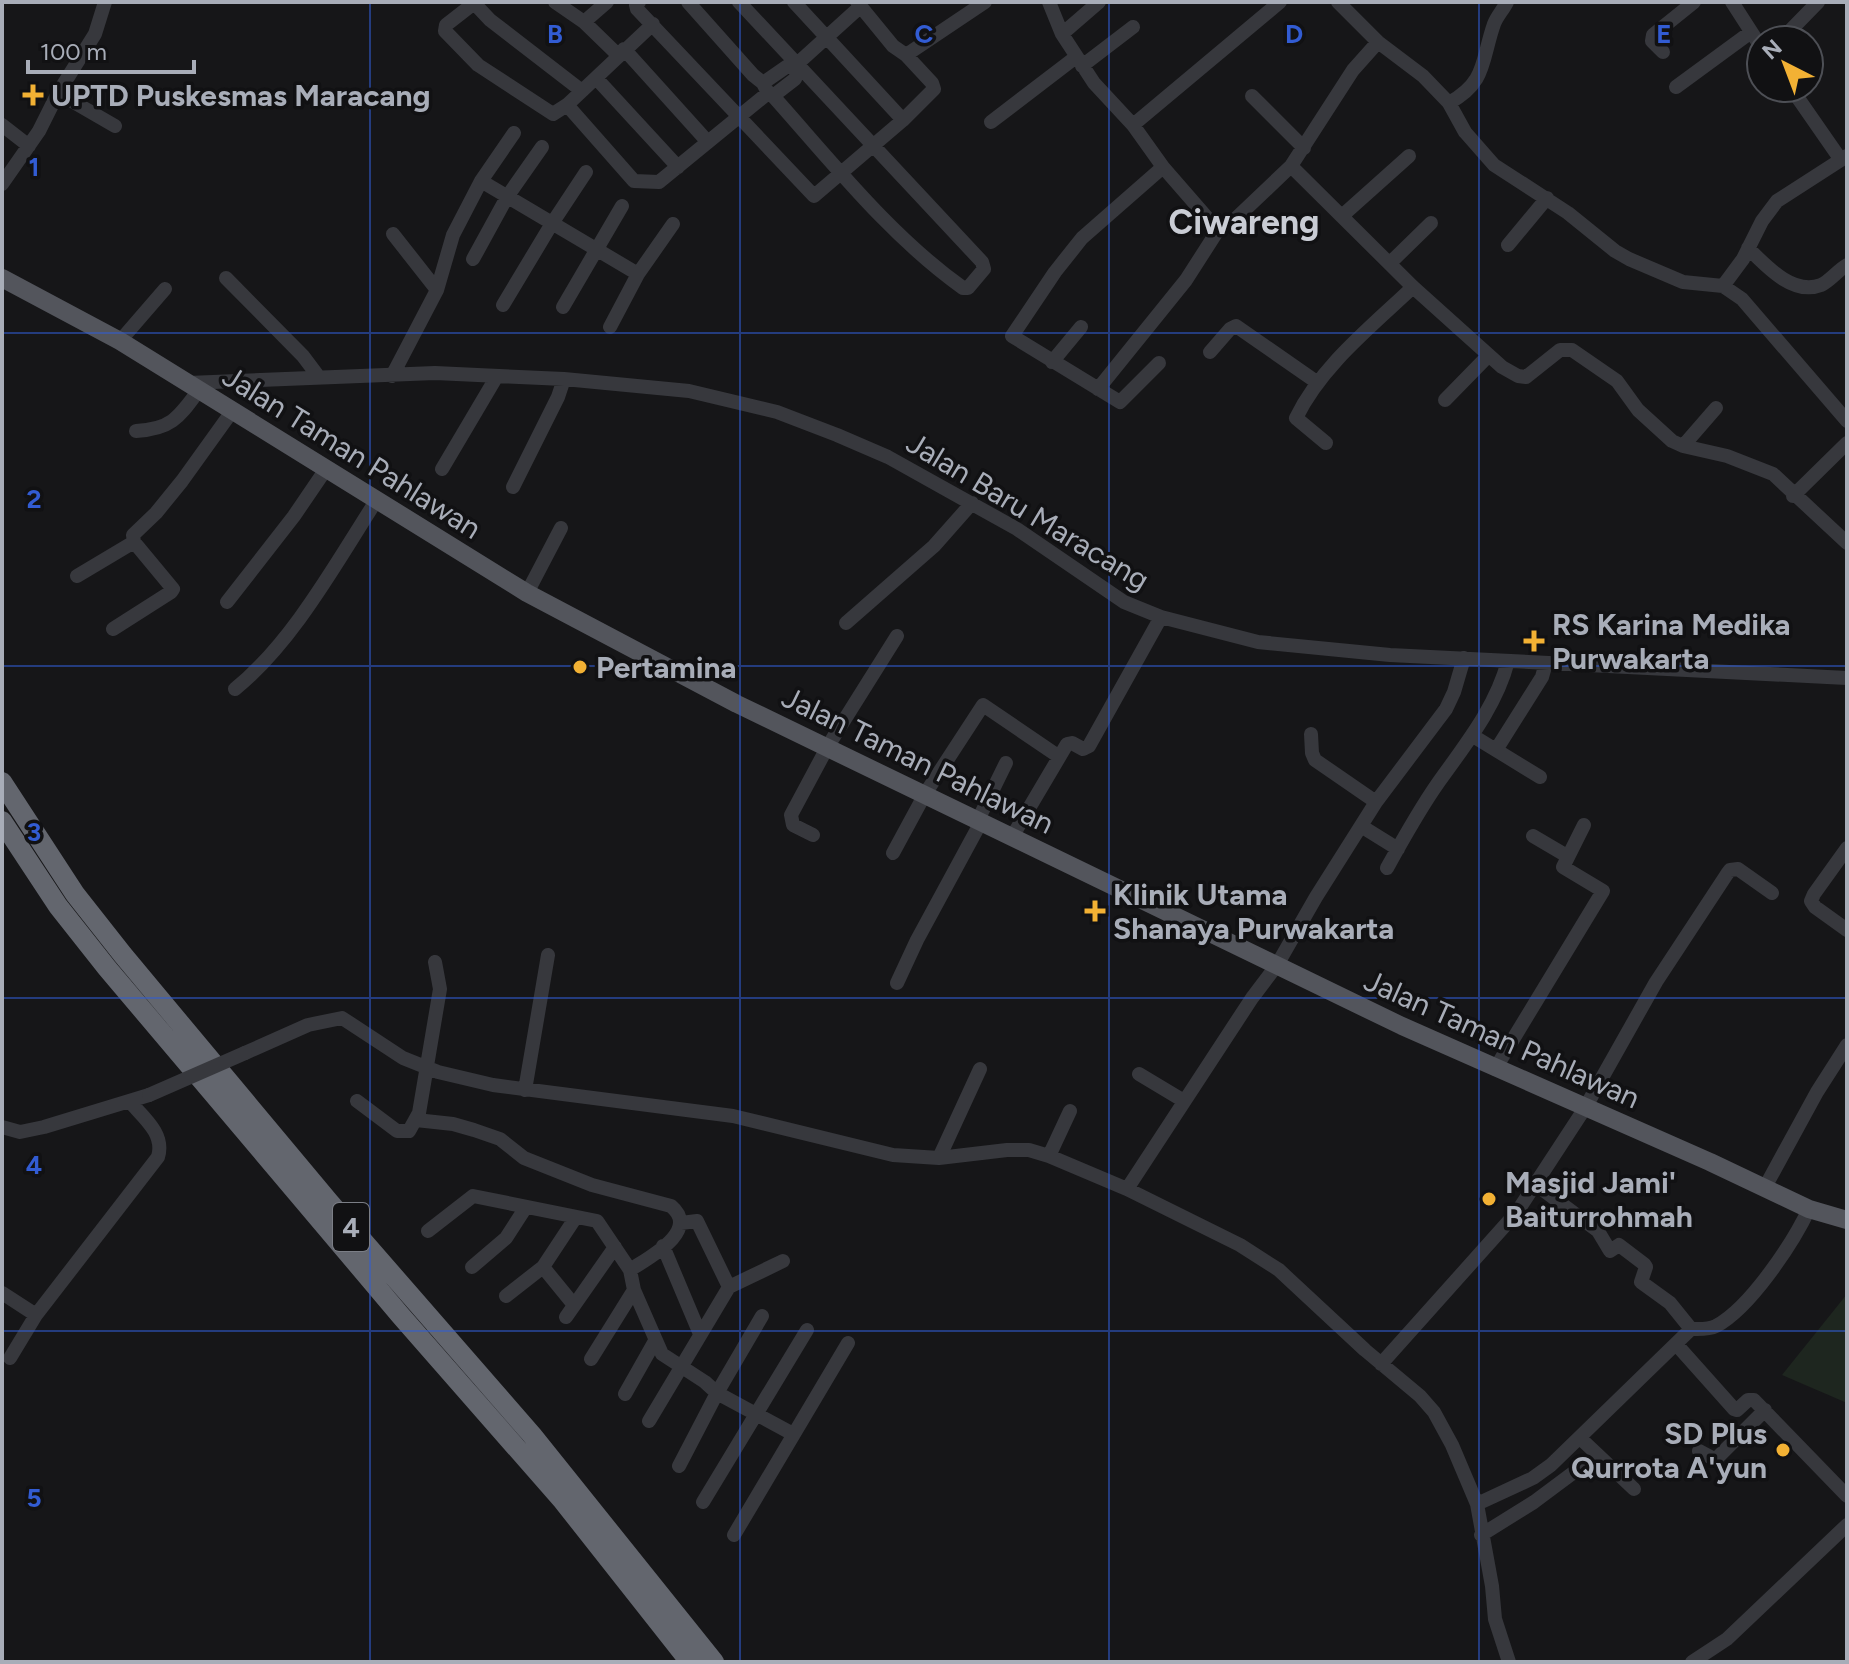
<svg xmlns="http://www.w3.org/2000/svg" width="1849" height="1664" font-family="Figtree,sans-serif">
  <rect width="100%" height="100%" fill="#161618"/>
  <path fill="#1e261f" d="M 1847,1294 L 1847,1403 L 1782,1375 Z"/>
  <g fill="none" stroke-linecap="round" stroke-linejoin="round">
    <path stroke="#37383d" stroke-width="14" d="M 473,2 L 490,20 L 582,91
      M 555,2 L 584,22 L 618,55
      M 639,2 L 636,5 L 637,9 L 814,196 L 903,120 L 934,89 L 932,83 L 906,55 L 893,46 L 857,2
      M 688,2 L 753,75 L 763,83
      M 739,2 L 982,262 L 984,269 L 968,288 L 963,288 C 890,236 832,162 773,96
      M 794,2 L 903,120
      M 1049,2 L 1062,34 L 1094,83 L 1133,125 L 1163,167 L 1210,221 L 1220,227 L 1230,224 L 1291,166 L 1413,287 L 1502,367 L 1518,376 L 1526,377 L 1560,350 L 1572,350 L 1617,381 L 1638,410 L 1672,441 L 1683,446 L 1727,456 L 1773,474 L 1847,543
      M 1338,2 L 1378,42 L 1423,76 L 1449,103 L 1465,132 L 1494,165 L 1568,213 L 1615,251 L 1629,259 L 1683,282 L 1723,286 L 1742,299 L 1847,421
      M 1732,2 L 1761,47
      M 473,4 L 446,25 L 445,31 L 478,65 L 553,114 L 567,105 L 653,24
      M 584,22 L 607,2
      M 1062,34 L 1099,2
      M 1781,40 L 1818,2
      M 624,49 L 707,141
      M 1663,52 L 1652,41 L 1653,35 L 1694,2
      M 906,55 L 985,2
      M 1082,66 L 1133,27
      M 596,78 L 678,167
      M 1676,87 L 1751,32
      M 1791,88 L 1841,160
      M 767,91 L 763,83 L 789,65 L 794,69
      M 58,93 L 115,126
      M 1252,96 L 1304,148
      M 1449,103 C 1487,82 1481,61 1494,24 C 1497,16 1503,10 1507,2
      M 567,105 L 634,181 L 659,182 L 768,93 L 773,96 L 795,79 L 797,74 L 794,69 L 797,64 L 861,6
      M 991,122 L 1076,57
      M 2,125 L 29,146
      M 1133,125 L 1280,2
      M 1291,166 L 1353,70 L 1378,42
      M 481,181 L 638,274
      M 2,184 L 39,131 L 58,93 L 95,34 L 105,2
      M 1343,215 L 1409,156
      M 393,234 L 437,290
      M 1508,245 L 1547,198
      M 1748,248 C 1766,266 1793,296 1821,285 C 1830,281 1838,270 1847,265
      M 473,259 L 507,197 L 542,147
      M 1390,263 L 1431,223
      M 226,278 L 303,356 L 318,376
      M 1723,286 L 1743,259 L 1762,221 L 1777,201 L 1847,156
      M 503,305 L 551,225 L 586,172
      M 563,307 L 622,206
      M 610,327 L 638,274 L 673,224
      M 120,341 L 165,289
      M 1210,352 L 1230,329 L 1236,326 L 1318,383
      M 1052,362 L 1081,327
      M 1159,363 L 1120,402 L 1012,336 L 1055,272 L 1082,238 L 1163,167
      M 392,376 L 437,290 L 453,235 L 481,181 L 514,133
      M 188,383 L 435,373 L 564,379 L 689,391 L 777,412 L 837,435 L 888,457 L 1017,529 L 1124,602 L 1161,617 L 1258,642 L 1390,655 L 1847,678
      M 1098,389 L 1186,280 L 1220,227
      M 1445,400 L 1488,356
      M 136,431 C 172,429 179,417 199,390
      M 1326,443 L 1296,418 C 1321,366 1372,326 1413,287
      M 1683,446 L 1716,408
      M 442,469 L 497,376
      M 513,487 L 558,397 L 564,379
      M 1793,496 L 1847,443
      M 77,576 L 134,542
      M 527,593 L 561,528
      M 227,602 L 294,516 L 326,469
      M 846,623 L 934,546 L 972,503
      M 113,629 L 171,592 L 173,589 L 134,542 L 133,535 L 156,513 L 182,481 L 233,410
      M 235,689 C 293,642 336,563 376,501
      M 1311,734 L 1312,753 L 1315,760 L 1376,802
      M 1473,736 L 1540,777
      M 1496,750 L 1542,677 L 1546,663
      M 978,820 L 1006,763
      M 1361,826 L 1398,849
      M 813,835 L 793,825 L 791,815 L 828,746 L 897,636
      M 1533,836 L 1567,856
      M 1012,837 L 1067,744 L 1072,743 L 1083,749 L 1089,746 L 1161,617
      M 1847,848 L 1814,894 L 1811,901 L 1815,907 L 1847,930
      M 893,853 L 925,794 L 983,705 L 1058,756
      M 1387,868 C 1403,839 1419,810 1438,783 C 1465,745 1496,707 1508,661
      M 897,983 L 917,940 L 981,822
      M 245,1053 L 308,1025 L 342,1018 L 403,1058 L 438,1072 L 493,1085 L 733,1116 L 893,1155 L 939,1158 L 1007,1150 L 1029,1150 L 1049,1156 L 1127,1189 L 1240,1245 L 1279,1270 L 1365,1350 L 1420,1396 L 1434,1412 L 1452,1445 L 1477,1504 L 1492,1586 L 1495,1619 L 1509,1662
      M 1495,1069 L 1603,891 L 1563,867 L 1584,825
      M 1139,1074 L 1184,1101
      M 525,1090 L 548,955
      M 357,1101 L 397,1131 L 409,1131 L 419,1113 L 440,989 L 435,962
      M 416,1120 L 453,1124 L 474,1130 L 500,1139 L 524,1158 L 592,1185 L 671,1206 C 701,1231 648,1258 630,1270 L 634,1290 L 662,1354 L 705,1382 L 717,1393 L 793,1434
      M 2,1127 L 20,1132 L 44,1127 L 149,1095
      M 1049,1156 L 1070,1111
      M 939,1158 L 980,1069
      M 1535,1184 L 1598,1231 L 1610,1251 L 1619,1245 L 1644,1264 L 1646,1267 L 1641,1282 L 1670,1303 L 1691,1329
      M 1127,1189 L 1252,998 L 1277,965 L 1316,897 L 1376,802 L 1446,709 L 1454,692 L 1464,658
      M 1764,1189 L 1817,1092 L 1847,1045
      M 681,1223 L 697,1221 L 729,1287
      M 428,1231 L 473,1196 L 597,1221 L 630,1270
      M 663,1246 L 700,1334
      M 472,1267 L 506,1238 L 526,1207
      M 543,1267 L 574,1305
      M 2,1293 L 36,1315
      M 506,1296 L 543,1267 L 576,1217
      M 566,1317 L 615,1247
      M 1676,1344 L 1734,1409 L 1737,1410 L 1748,1400 L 1754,1400 L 1847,1496
      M 10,1358 L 36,1315 L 158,1157 C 165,1134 144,1118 130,1102
      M 591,1359 L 634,1290
      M 1381,1364 L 1517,1212 L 1585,1108 L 1656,982 L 1727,874 L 1730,870 L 1738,869 L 1772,893
      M 625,1394 L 655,1341
      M 649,1421 L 729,1287 L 783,1261
      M 1580,1438 L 1634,1489
      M 1699,1451 L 1714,1459 L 1717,1458 L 1765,1410
      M 679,1466 L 717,1393 L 762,1316
      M 703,1502 L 807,1330
      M 1477,1504 L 1533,1478 L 1551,1465 L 1691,1329 C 1699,1329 1708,1330 1716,1326 C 1750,1308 1793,1243 1809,1209
      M 734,1535 L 848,1343
      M 1481,1535 L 1534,1502 L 1597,1455
      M 1692,1662 L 1727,1639 L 1847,1525"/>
    <path stroke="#53555c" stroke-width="18" d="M 2,278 L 120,341 L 527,593 L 737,704 L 1402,1026 L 1710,1162 L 1809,1209 L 1847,1220"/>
    <path stroke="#63666e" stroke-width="20" d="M 2,782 L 75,894 L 123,955 L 329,1202 L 532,1435 L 714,1662
      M 2,821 L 58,906 L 107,968 L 401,1316 L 563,1501 L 690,1662"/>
    <path stroke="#37383d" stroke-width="14" d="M 149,1095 L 245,1053"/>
  </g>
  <path fill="none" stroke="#325cd3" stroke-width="2" stroke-opacity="0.55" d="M 370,2 L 370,1662M 740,2 L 740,1662M 1109,2 L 1109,1662M 1479,2 L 1479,1662M 2,333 L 1847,333M 2,666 L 1847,666M 2,998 L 1847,998M 2,1331 L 1847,1331"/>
  <g fill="#f2b134" stroke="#111113" stroke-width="3">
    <path d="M29 83h8v8h8v8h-8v8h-8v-8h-8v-8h8z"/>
    <path d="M1530 629h8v8h8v8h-8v8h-8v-8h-8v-8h8z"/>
    <circle cx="580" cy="667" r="8"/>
    <path d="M1091 899h8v8h8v8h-8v8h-8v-8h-8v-8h8z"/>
    <circle cx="1489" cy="1199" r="8"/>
    <circle cx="1783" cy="1450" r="8"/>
  </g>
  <g text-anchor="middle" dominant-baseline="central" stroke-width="7" stroke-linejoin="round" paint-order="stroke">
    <rect fill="#111113" stroke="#7b7e86" stroke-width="2" x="333" y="1203" width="36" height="48" rx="6"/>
    <g font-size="28" font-weight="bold" fill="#a8adb8">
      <text x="351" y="1227">4</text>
    </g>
    <g font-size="30" font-weight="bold" fill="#a8adb8" stroke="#111113" text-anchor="start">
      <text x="51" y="95">UPTD Puskesmas Maracang</text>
      <text x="1552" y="624">RS Karina Medika<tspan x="1552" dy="34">Purwakarta</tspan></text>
      <text x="596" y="667">Pertamina</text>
      <text x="1113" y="894">Klinik Utama<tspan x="1113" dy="34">Shanaya Purwakarta</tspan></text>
      <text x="1505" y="1182">Masjid Jami'<tspan x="1505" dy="34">Baiturrohmah</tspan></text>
      <text x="1767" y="1433" text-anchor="end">SD Plus<tspan x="1767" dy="34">Qurrota A'yun</tspan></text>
    </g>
    <g font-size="30" fill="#a8adb8" stroke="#111113">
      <text transform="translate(352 452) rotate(32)">Jalan Taman Pahlawan</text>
      <text transform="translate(1028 511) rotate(31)">Jalan Baru Maracang</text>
      <text transform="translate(918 760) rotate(26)">Jalan Taman Pahlawan</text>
      <text transform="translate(1502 1039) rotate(24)">Jalan Taman Pahlawan</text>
    </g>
    <g font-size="34" font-weight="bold" fill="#c9ccd4" stroke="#111113">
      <text x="1244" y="222">Ciwareng</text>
    </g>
  </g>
  <g font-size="26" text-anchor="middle" font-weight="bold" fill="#325cd3" stroke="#111113" stroke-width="7" stroke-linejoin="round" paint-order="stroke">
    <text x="555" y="43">B</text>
    <text x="924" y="43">C</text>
    <text x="1294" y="43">D</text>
    <text x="1664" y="43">E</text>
    <text x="34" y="176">1</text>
    <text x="34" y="508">2</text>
    <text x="34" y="841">3</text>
    <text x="34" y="1174">4</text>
    <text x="34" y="1507">5</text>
  </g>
  <rect width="1849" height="1664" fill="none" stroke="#a8adb8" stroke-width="8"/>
  <g transform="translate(1785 64) rotate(318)"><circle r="38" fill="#111113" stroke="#4d4f55" stroke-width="2"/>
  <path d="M0-6L14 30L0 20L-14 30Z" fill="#f2b134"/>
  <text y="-12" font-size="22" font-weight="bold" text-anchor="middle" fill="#a8adb8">N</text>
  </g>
  <path d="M28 60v12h166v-12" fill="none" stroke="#a8adb8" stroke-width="4"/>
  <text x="40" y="60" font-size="24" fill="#a8adb8" stroke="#111113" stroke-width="6" paint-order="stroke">100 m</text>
</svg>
